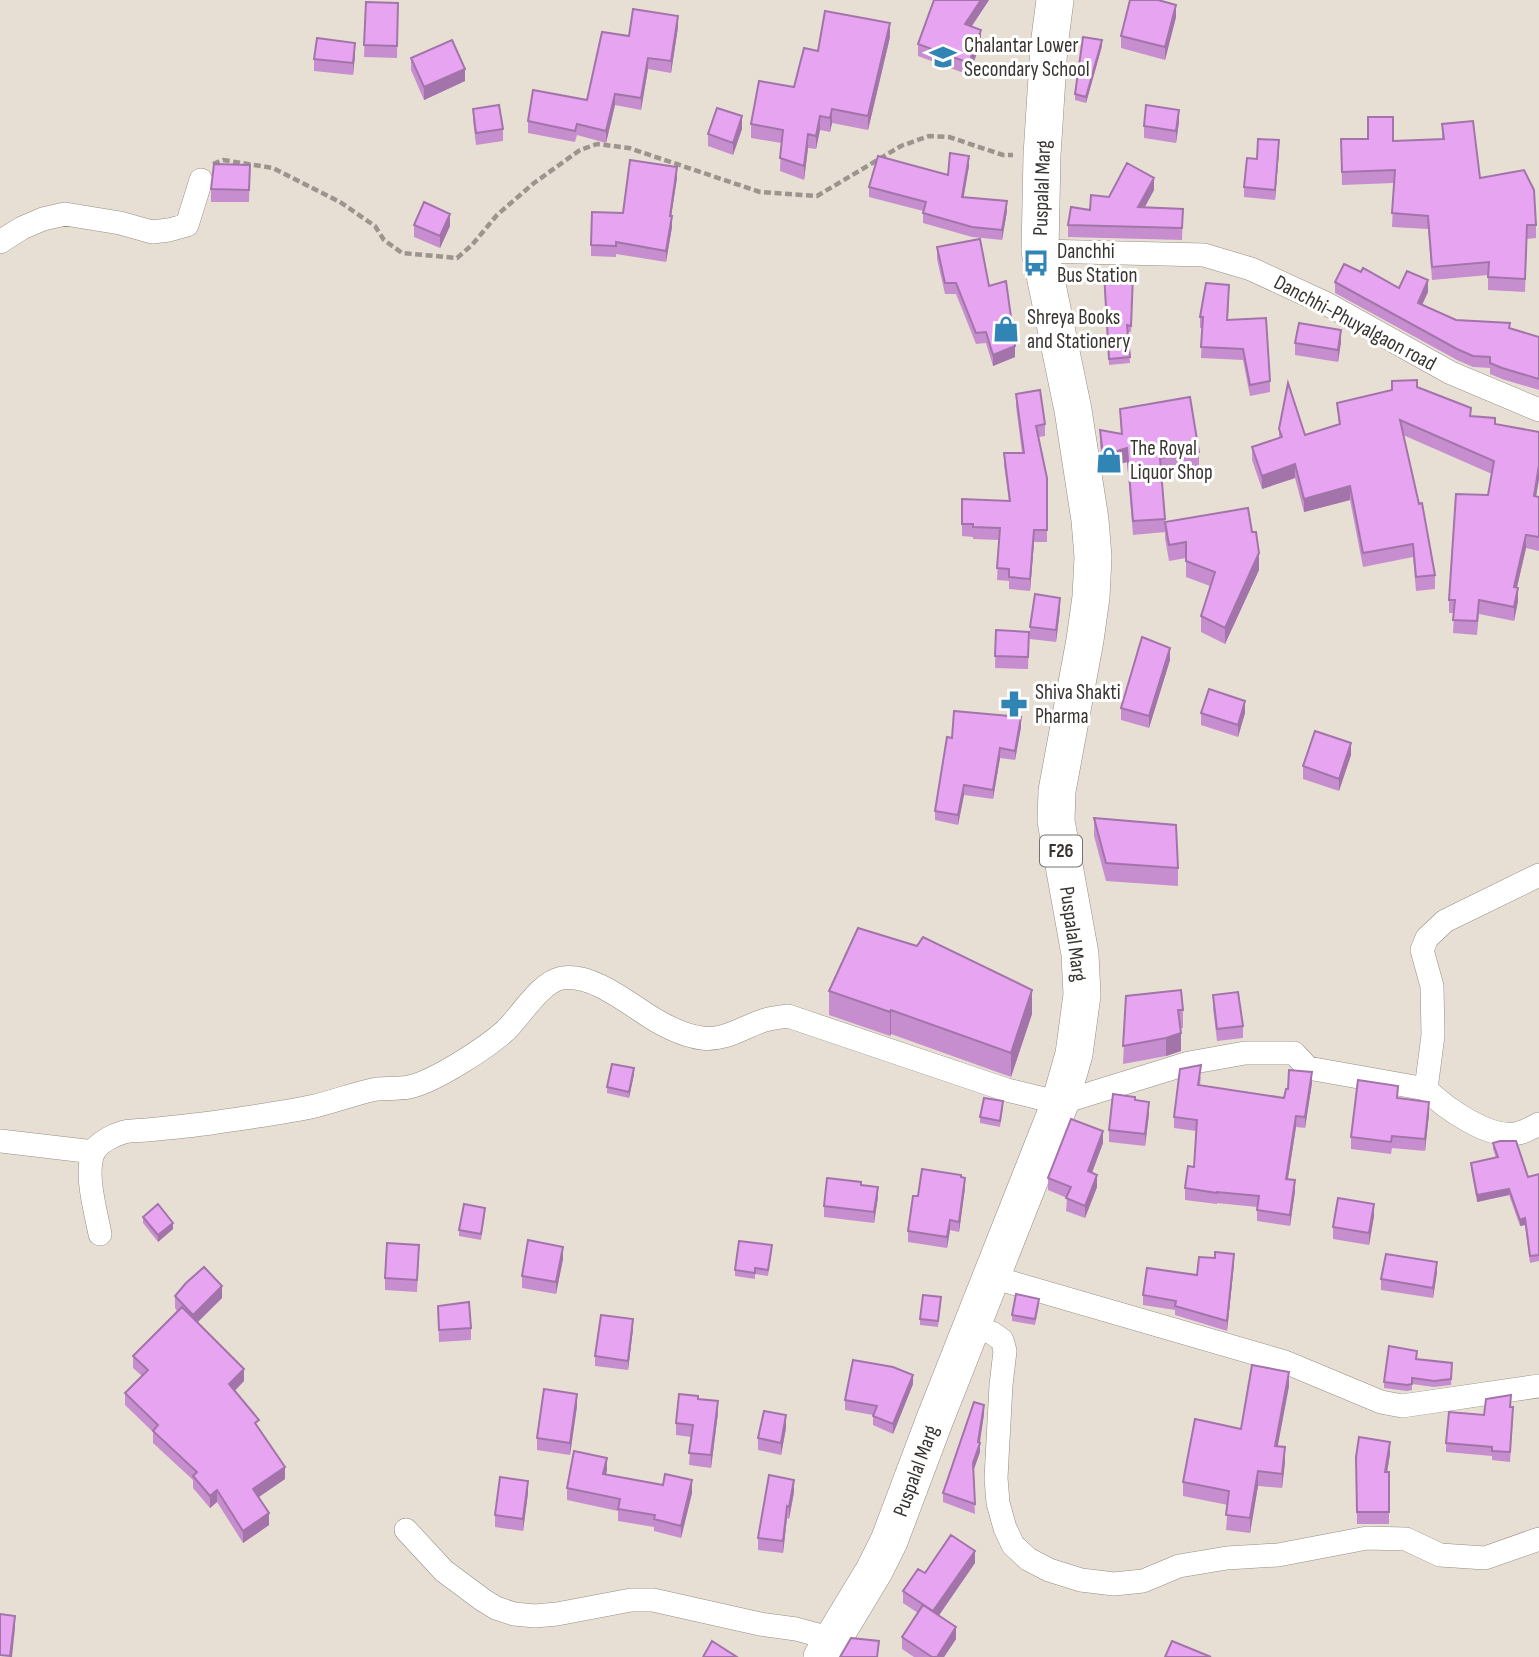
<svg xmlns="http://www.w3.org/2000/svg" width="1539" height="1657" font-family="'Sofia Sans Condensed',sans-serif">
  <rect width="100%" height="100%" fill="#e8dfd4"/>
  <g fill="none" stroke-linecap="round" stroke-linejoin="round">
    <g stroke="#958d83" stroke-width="24">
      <path id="minor" d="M 0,242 L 22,228 L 43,219 L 65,214 L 120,223 L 152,232 L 169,230 L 187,225 L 201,180
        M 1040,251 L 1204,255 L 1251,269 L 1327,304 L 1451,373 L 1539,410
        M 1426,1089 L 1433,1035 L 1432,986 L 1422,950 L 1427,938 L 1445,921 L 1539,875
        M 0,1141 L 94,1152
        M 100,1234 C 96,1212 81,1163 98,1146 C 103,1141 114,1135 121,1133 C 129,1130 139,1131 147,1130 C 168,1128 189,1126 211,1123 C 244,1118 283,1113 315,1106 C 336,1101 356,1093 377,1089 C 388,1088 399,1089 409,1087 C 434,1082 486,1048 505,1031 C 521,1016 540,982 562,978 C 594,973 631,1006 657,1021 C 671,1029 686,1036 702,1038 C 724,1041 742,1028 762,1021 C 771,1018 779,1017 788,1016 L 1007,1090 L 1060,1103 L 1189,1063 L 1245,1053 L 1294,1053 L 1308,1068 L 1426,1089 C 1445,1108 1491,1141 1519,1133 C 1526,1131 1533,1127 1539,1124
        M 992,1277 L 1285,1362 L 1381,1402 L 1402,1406 L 1539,1386
        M 972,1326 L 992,1333 L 1002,1340 L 1005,1351 L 1001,1385 L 996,1478 L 998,1503 L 1005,1528 L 1013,1545 L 1028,1559 L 1049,1570 L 1081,1580 L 1114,1584 L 1143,1581 L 1179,1566 L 1227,1558 L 1278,1555 L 1367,1538 L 1406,1539 L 1440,1555 L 1485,1558 L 1539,1539
        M 406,1530 L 444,1571 L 483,1600 L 496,1608 L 514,1614 L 535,1616 L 557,1614 L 631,1600 L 653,1600 L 760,1624 L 796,1629 L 833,1639"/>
    </g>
    <g stroke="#958d83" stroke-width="38">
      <path id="primary" d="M 822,1657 L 874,1571 L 889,1541 L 935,1419 L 1060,1103 L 1074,1054 L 1082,995 L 1080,954 L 1056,821 L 1057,791 L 1085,640 L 1091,597 L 1093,557 L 1090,520 L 1073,410 L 1040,251 L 1042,155 L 1049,46 L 1055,0"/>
    </g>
    <path stroke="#9b958d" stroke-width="4.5" stroke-dasharray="7 3.5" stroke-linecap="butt" d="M 213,164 L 223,160 L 273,168 L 340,202 L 375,226 L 384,240 L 402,253 L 457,258 L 472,245 L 497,215 L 534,183 L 580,150 L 597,144 L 629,148 L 760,192 L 817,196 L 901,146 L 929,136 L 949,137 L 1003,155 L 1013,155"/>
    <use href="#minor" stroke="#fff" stroke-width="23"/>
    <use href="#primary" stroke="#fff" stroke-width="37"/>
  </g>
  <path fill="#c78ecf" d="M 934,0 L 989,0 L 972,26 L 981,42 L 969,75 L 918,56 L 918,44 Z
    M 366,2 L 398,3 L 397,58 L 364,57 Z
    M 1176,17 L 1165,60 L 1121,48 L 1121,36 Z
    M 678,27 L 671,73 L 648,69 L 641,110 L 615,105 L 606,143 L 577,135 L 575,142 L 528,133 L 528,121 L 587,100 L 629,36 Z
    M 890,37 L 868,130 L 832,123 L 830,132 L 820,130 L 816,149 L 808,148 L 804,180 L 780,171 L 781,143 L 751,138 L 751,124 L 794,87 L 818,51 Z
    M 1102,46 L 1086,103 L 1075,100 L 1075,94 Z
    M 355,55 L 353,75 L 314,71 L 314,59 Z
    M 411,58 L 465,81 L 424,100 L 411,70 Z
    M 473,109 L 503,129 L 503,141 L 476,145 L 473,121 Z
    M 1179,122 L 1176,143 L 1144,138 L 1144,126 Z
    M 1442,124 L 1480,178 L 1536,225 L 1536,238 L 1527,239 L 1525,292 L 1488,290 L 1488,275 L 1432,280 L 1428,229 L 1392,227 L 1394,183 L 1342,185 L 1341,139 L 1393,141 L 1442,139 Z
    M 742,129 L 733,155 L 708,146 L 708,134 Z
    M 1279,151 L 1275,200 L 1244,197 L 1244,187 L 1257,159 Z
    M 250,165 L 249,202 L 211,202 L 211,189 Z
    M 969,166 L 963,197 L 1007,211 L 1002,240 L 972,237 L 923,223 L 923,211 L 869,197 L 869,187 L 948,175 Z
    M 677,178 L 671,216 L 672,227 L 666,262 L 616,254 L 616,257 L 591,256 L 591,245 L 623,213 Z
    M 1154,190 L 1145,207 L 1183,209 L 1182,240 L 1068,237 L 1068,225 L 1109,197 Z
    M 414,225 L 450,226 L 440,248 L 414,237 Z
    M 937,247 L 989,286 L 1015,357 L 993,366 L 986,343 L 976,344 L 956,294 L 945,294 L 937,259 Z
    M 1361,272 L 1399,288 L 1428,292 L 1422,304 L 1456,320 L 1510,328 L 1539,337 L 1539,390 L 1502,379 L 1490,374 L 1490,368 L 1473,367 L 1457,360 L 1335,293 L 1335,282 Z
    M 1104,273 L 1133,275 L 1131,332 L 1128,332 L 1130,363 L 1109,365 Z
    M 1229,296 L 1228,320 L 1270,381 L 1270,392 L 1250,396 L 1243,360 L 1201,358 L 1202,328 L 1200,328 L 1200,317 Z
    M 1341,342 L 1338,362 L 1295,355 L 1295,343 Z
    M 1417,387 L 1471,416 L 1495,424 L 1539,432 L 1539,479 L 1536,496 L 1539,497 L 1539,551 L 1526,548 L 1517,587 L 1518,601 L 1514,621 L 1479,614 L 1477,635 L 1453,633 L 1454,613 L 1449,613 L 1449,600 L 1488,495 L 1492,474 L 1403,435 L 1435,575 L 1435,589 L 1416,591 L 1413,557 L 1363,567 L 1350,500 L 1304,512 L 1295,478 L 1262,489 L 1252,460 L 1252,447 L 1279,438 L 1279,429 L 1305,435 L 1339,425 L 1337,403 Z
    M 1016,394 L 1045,424 L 1045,436 L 1039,437 L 1047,478 L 1047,542 L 1034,542 L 1030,591 L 1009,589 L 1009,581 L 997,580 L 999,540 L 973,539 L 973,537 L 962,536 L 962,499 L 1009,501 L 1004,465 L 1004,453 L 1022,453 L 1016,406 Z
    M 1120,409 L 1199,452 L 1199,466 L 1161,472 L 1165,519 L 1165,532 L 1133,535 L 1127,462 L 1103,469 L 1100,444 L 1100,430 L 1121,434 Z
    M 1165,522 L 1259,570 L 1225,644 L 1201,632 L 1201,616 L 1210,586 L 1186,577 L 1186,558 L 1169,561 L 1165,538 Z
    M 1060,610 L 1056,642 L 1030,639 L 1030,627 Z
    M 996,630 L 1029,632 L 1028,669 L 995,668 Z
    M 1170,660 L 1149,728 L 1121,720 L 1121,708 Z
    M 1201,713 L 1245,713 L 1238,737 L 1201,725 Z
    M 1021,727 L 1015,760 L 1000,758 L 993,799 L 964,795 L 958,825 L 935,820 L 935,811 L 952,738 Z
    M 1351,755 L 1339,791 L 1303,779 L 1303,766 Z
    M 1094,818 L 1178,868 L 1178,886 L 1106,881 L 1094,836 Z
    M 829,991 L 1032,1014 L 1011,1077 L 891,1034 L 890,1036 L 829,1015 Z
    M 1213,995 L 1243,1026 L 1243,1038 L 1217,1041 L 1213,1008 Z
    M 1126,996 L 1183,1010 L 1183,1028 L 1181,1028 L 1181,1051 L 1166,1056 L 1123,1064 Z
    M 634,1074 L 629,1098 L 607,1093 L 607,1087 Z
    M 1201,1076 L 1200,1085 L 1284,1098 L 1312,1083 L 1305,1128 L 1296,1127 L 1288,1179 L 1295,1191 L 1290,1226 L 1257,1221 L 1257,1207 L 1217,1203 L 1217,1204 L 1185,1200 L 1185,1188 L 1194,1167 L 1196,1131 L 1174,1128 L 1174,1117 Z
    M 1398,1098 L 1429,1114 L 1425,1151 L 1392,1148 L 1391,1154 L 1351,1149 L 1351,1137 Z
    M 1135,1100 L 1149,1114 L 1145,1146 L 1109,1142 L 1109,1130 Z
    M 1003,1107 L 1000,1127 L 980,1123 L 980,1117 Z
    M 1103,1143 L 1092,1173 L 1097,1187 L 1085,1218 L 1066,1211 L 1067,1198 L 1048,1190 L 1048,1178 Z
    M 1493,1143 L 1528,1177 L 1539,1174 L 1539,1261 L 1530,1263 L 1525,1225 L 1520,1226 L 1509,1195 L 1477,1202 L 1471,1169 L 1471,1163 L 1496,1158 L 1493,1149 Z
    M 961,1177 L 965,1188 L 959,1232 L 950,1230 L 947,1248 L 908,1242 L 908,1231 L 918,1196 Z
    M 861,1185 L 878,1197 L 874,1223 L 824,1217 L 824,1206 Z
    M 485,1214 L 481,1240 L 459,1236 L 459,1230 Z
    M 1374,1216 L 1369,1245 L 1333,1239 L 1333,1227 Z
    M 143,1217 L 173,1229 L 158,1242 L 143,1223 Z
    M 772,1251 L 768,1276 L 755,1274 L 755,1279 L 735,1276 L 735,1270 Z
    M 419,1257 L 417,1292 L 385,1290 L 385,1278 Z
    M 1215,1258 L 1234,1264 L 1227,1331 L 1175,1315 L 1175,1310 L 1143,1305 L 1143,1295 L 1197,1275 Z
    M 563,1259 L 556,1294 L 522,1288 L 522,1276 Z
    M 1437,1272 L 1433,1298 L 1381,1290 L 1381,1279 Z
    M 175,1296 L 222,1298 L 197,1322 L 244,1381 L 235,1391 L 259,1429 L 285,1479 L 259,1497 L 269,1525 L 243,1543 L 217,1502 L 210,1508 L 193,1488 L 193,1480 L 153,1443 L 153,1432 L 125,1405 L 125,1393 L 142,1376 L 133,1368 L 133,1356 L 177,1311 L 175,1308 Z
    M 941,1303 L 938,1327 L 920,1325 L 920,1319 Z
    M 1039,1305 L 1035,1325 L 1012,1321 L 1012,1315 Z
    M 438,1306 L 471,1328 L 471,1340 L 439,1342 Z
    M 633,1329 L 628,1370 L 595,1366 L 595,1356 Z
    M 1416,1359 L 1452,1369 L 1451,1385 L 1434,1387 L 1412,1384 L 1412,1390 L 1407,1391 L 1384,1388 L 1384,1382 Z
    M 913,1384 L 893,1434 L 873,1425 L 873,1415 L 845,1410 L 845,1400 Z
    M 1289,1386 L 1277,1447 L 1285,1462 L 1282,1488 L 1258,1486 L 1250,1533 L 1226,1530 L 1228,1505 L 1183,1496 L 1183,1482 Z
    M 698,1399 L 718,1413 L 711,1468 L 689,1465 L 691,1437 L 676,1435 L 676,1423 Z
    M 577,1406 L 570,1455 L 537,1450 L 537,1438 Z
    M 1511,1407 L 1513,1416 L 1510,1462 L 1492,1460 L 1492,1456 L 1446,1452 L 1446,1443 L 1484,1415 Z
    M 984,1414 L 980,1443 L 980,1452 L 973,1471 L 975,1514 L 943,1502 L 943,1493 Z
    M 786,1428 L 781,1455 L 758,1450 L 758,1438 Z
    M 1390,1454 L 1387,1472 L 1389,1472 L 1389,1524 L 1357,1524 L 1356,1457 Z
    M 607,1470 L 606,1474 L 692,1493 L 681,1538 L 654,1531 L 654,1527 L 618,1521 L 618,1511 L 567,1500 L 567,1488 Z
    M 794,1492 L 789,1519 L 787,1518 L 783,1553 L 758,1550 L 758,1538 Z
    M 528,1493 L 523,1531 L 495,1527 L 495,1515 Z
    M 975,1563 L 939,1615 L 956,1639 L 944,1657 L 914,1657 L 902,1649 L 902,1637 L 918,1613 L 903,1603 L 903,1591 L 925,1573 Z"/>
  <path fill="#a274a9" d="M 981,0 L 989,0 L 965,36 L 965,24 Z
    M 1176,5 L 1176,17 L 1165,60 L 1165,47 Z
    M 678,16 L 678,27 L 671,73 L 671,61 Z
    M 890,23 L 890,37 L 868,130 L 868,116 Z
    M 981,30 L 981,42 L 969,75 L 969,63 Z
    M 1102,40 L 1102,46 L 1086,103 L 1086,97 Z
    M 355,43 L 355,55 L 353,75 L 353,63 Z
    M 648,58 L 648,69 L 641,110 L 641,98 Z
    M 465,69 L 465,81 L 424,100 L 424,87 Z
    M 615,94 L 615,105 L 606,143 L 606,131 Z
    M 832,109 L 832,123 L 830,132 L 830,118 Z
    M 1179,110 L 1179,122 L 1176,143 L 1176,131 Z
    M 742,116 L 742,129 L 733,155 L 733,143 Z
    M 820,116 L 820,130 L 816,149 L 816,136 Z
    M 808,134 L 808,148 L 804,180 L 804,166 Z
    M 1279,140 L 1279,151 L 1275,200 L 1275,190 Z
    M 969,156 L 969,166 L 962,207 L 962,197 Z
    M 677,167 L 677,178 L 670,224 L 672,216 L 672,227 L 666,262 L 666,251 Z
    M 1154,178 L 1154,190 L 1138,219 L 1138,207 Z
    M 1007,201 L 1007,211 L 1002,240 L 1002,230 Z
    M 450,214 L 450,226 L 440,248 L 440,236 Z
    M 1428,280 L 1428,292 L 1418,314 L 1418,303 Z
    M 1341,330 L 1341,342 L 1338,362 L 1338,350 Z
    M 1015,346 L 1015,357 L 993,366 L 993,355 Z
    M 1127,448 L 1127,462 L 1103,469 L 1103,455 Z
    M 1295,464 L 1295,478 L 1262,489 L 1262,476 Z
    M 1539,465 L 1539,479 L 1534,509 L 1534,496 Z
    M 1350,486 L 1350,500 L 1304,512 L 1304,499 Z
    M 1034,530 L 1034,542 L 1030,591 L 1030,579 Z
    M 1526,535 L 1526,548 L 1514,600 L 1514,587 Z
    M 1259,553 L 1259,570 L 1225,644 L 1225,628 Z
    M 1518,588 L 1518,601 L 1514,621 L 1514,607 Z
    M 1060,598 L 1060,610 L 1056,642 L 1056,630 Z
    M 1170,648 L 1170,660 L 1149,728 L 1149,716 Z
    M 1245,701 L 1245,713 L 1238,737 L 1238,725 Z
    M 1021,717 L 1021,727 L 1015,760 L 1015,751 Z
    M 1351,743 L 1351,755 L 1339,791 L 1339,779 Z
    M 1000,748 L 1000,758 L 993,799 L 993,790 Z
    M 964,785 L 964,795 L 958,825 L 958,815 Z
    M 1032,990 L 1032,1014 L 1011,1077 L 1011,1053 Z
    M 891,1010 L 891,1034 L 890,1036 L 890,1012 Z
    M 1181,1033 L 1181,1051 L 1166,1056 L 1166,1038 Z
    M 634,1068 L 634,1074 L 629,1098 L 629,1092 Z
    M 1312,1072 L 1312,1083 L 1305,1128 L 1305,1117 Z
    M 1149,1102 L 1149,1114 L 1145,1146 L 1145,1134 Z
    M 1429,1102 L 1429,1114 L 1425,1151 L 1425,1139 Z
    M 1296,1116 L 1296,1127 L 1286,1190 L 1286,1179 Z
    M 1103,1131 L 1103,1143 L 1088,1183 L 1088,1171 Z
    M 1097,1175 L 1097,1187 L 1085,1218 L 1085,1206 Z
    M 965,1178 L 965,1188 L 959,1232 L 959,1222 Z
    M 1295,1180 L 1295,1191 L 1290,1226 L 1290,1215 Z
    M 878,1187 L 878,1197 L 874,1223 L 874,1212 Z
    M 1509,1189 L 1509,1195 L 1477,1202 L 1477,1195 Z
    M 1374,1204 L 1374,1216 L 1369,1245 L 1369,1233 Z
    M 1525,1218 L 1525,1225 L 1520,1226 L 1520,1220 Z
    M 950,1220 L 950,1230 L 947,1248 L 947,1237 Z
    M 173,1223 L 173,1229 L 158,1242 L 158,1235 Z
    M 563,1247 L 563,1259 L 556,1294 L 556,1282 Z
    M 1234,1254 L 1234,1264 L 1227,1331 L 1227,1321 Z
    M 1437,1262 L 1437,1272 L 1433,1298 L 1433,1288 Z
    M 222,1286 L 222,1298 L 193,1327 L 193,1315 Z
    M 633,1319 L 633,1329 L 628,1370 L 628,1361 Z
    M 244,1369 L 244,1381 L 229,1396 L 229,1384 Z
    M 1289,1372 L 1289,1386 L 1275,1461 L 1275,1446 Z
    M 913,1375 L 913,1384 L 893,1434 L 893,1424 Z
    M 577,1394 L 577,1406 L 570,1455 L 570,1443 Z
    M 718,1401 L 718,1413 L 711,1468 L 711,1455 Z
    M 984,1405 L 984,1414 L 979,1445 L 980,1443 L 980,1452 L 973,1472 L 973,1463 L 978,1442 Z
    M 786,1415 L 786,1428 L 781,1455 L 781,1443 Z
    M 1390,1442 L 1390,1454 L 1385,1485 L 1385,1472 Z
    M 1285,1447 L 1285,1462 L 1282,1488 L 1282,1474 Z
    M 607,1458 L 607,1470 L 603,1486 L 603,1474 Z
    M 285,1467 L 285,1479 L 253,1501 L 253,1489 Z
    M 1258,1471 L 1258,1486 L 1250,1533 L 1250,1518 Z
    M 692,1480 L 692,1493 L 681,1538 L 681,1526 Z
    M 794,1480 L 794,1492 L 789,1519 L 789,1507 Z
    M 528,1481 L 528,1493 L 523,1531 L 523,1519 Z
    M 217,1490 L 217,1502 L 210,1508 L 210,1496 Z
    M 787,1506 L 787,1518 L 783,1553 L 783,1541 Z
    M 269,1513 L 269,1525 L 243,1543 L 243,1531 Z
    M 975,1551 L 975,1563 L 933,1624 L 933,1611 Z
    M 15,1616 L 15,1628 L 12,1657 L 10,1657 Z
    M 956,1627 L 956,1639 L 944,1657 L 937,1657 Z"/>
  <path fill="#e7a5f1" stroke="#a274a9" stroke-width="2" d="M 934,0 L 981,0 L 965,24 L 981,30 L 969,63 L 918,44 Z
    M 1130,0 L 1158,0 L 1176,5 L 1165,47 L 1121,36 Z
    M 366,2 L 398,3 L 397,46 L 364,45 Z
    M 633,9 L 678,16 L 671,61 L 648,58 L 641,98 L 615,94 L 606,131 L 577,124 L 575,131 L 528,121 L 533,90 L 587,100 L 602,32 L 629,36 Z
    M 825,11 L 890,23 L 868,116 L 832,109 L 830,118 L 820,116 L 816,136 L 808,134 L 804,166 L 780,158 L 783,130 L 751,124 L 759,81 L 794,87 L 804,48 L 818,51 Z
    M 1083,37 L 1102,40 L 1086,97 L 1075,94 Z
    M 317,38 L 355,43 L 353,63 L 314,59 Z
    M 452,40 L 465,69 L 424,87 L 411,58 Z
    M 499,105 L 503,129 L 476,133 L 473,109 Z
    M 1146,105 L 1179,110 L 1176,131 L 1144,126 Z
    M 717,108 L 742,116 L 733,143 L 708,134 Z
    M 1368,117 L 1393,117 L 1393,141 L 1444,139 L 1442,124 L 1473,121 L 1480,178 L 1524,170 L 1534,190 L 1536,225 L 1527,225 L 1525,279 L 1488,277 L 1489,262 L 1432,267 L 1428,216 L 1392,213 L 1395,170 L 1342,172 L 1341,139 L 1368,139 Z
    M 1258,139 L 1279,140 L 1275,190 L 1244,187 L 1247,158 L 1257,159 Z
    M 950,153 L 969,156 L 962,197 L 1007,201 L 1002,230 L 972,227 L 923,213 L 926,202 L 869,187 L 878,156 L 948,175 Z
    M 630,160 L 677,167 L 670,216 L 672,216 L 666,251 L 616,242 L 616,246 L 591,245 L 592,212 L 623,213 Z
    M 1127,163 L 1154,178 L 1138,207 L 1183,209 L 1182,228 L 1068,225 L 1071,207 L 1090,210 L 1091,195 L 1109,197 Z
    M 214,164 L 250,165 L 249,190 L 211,189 Z
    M 424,202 L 450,214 L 440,236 L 414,225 Z
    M 980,239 L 989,286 L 1006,281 L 1015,346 L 993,355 L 986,332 L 976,333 L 956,283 L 945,283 L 937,247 Z
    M 1344,264 L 1361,272 L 1363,268 L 1399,288 L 1407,271 L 1428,280 L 1418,303 L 1456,320 L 1510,323 L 1509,328 L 1539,337 L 1539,379 L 1502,368 L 1490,363 L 1490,357 L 1473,356 L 1457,349 L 1335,282 Z
    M 1104,273 L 1133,275 L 1131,326 L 1127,325 L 1130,357 L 1109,359 Z
    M 1206,283 L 1229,285 L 1227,320 L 1266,318 L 1270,381 L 1250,385 L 1243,349 L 1201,347 L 1203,317 L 1200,317 Z
    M 1299,323 L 1341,330 L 1338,350 L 1295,343 Z
    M 1417,380 L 1417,387 L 1471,408 L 1470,416 L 1495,418 L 1495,424 L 1539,432 L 1539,465 L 1534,496 L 1539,497 L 1539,537 L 1526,535 L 1514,587 L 1518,588 L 1514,607 L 1479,600 L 1477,621 L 1453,620 L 1455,600 L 1449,600 L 1456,494 L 1488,495 L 1494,461 L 1400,420 L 1419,504 L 1422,503 L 1435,575 L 1416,577 L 1413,544 L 1363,553 L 1350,486 L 1304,499 L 1295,464 L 1262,476 L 1252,447 L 1282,437 L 1279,429 L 1288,383 L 1305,435 L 1340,424 L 1337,403 L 1392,390 L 1392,381 Z
    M 1040,390 L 1045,424 L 1036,426 L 1047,478 L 1047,530 L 1034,530 L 1030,579 L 1009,577 L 1009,569 L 997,568 L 1000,528 L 973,527 L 973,524 L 962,524 L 962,499 L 1010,501 L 1004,453 L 1024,453 L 1016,394 Z
    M 1190,397 L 1199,452 L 1160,458 L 1165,519 L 1133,521 L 1127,448 L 1103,455 L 1100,430 L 1122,434 L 1120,409 Z
    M 1248,508 L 1252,532 L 1256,532 L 1259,553 L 1225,628 L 1201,616 L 1215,572 L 1186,561 L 1186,542 L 1169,545 L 1165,522 Z
    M 1035,594 L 1060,598 L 1056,630 L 1030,627 Z
    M 996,630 L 1029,632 L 1028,657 L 995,656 Z
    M 1142,637 L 1170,648 L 1149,716 L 1121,708 Z
    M 1209,689 L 1245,701 L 1238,725 L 1201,713 Z
    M 954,711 L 1021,717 L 1015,751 L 1000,748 L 993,790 L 964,785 L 958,815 L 935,811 L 947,737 L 952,738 Z
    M 1315,731 L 1351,743 L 1339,779 L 1303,766 Z
    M 1094,818 L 1176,825 L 1178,868 L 1106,863 Z
    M 858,928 L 917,946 L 923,937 L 1032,990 L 1011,1053 L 891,1010 L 890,1012 L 829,991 Z
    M 1181,990 L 1183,1010 L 1178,1010 L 1181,1033 L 1166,1038 L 1123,1046 L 1126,996 Z
    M 1238,992 L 1243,1026 L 1217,1029 L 1213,995 Z
    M 612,1064 L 634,1068 L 629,1092 L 607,1087 Z
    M 1201,1065 L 1198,1085 L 1284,1098 L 1286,1089 L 1288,1089 L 1289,1070 L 1312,1072 L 1305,1117 L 1296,1116 L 1286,1179 L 1295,1180 L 1290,1215 L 1257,1210 L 1259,1196 L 1217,1192 L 1217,1193 L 1185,1188 L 1188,1166 L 1194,1167 L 1197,1120 L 1174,1117 L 1180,1069 Z
    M 1358,1080 L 1398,1086 L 1397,1098 L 1429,1102 L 1425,1139 L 1392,1136 L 1391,1142 L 1351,1137 Z
    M 1113,1094 L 1135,1097 L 1135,1100 L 1149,1102 L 1145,1134 L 1109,1130 Z
    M 984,1098 L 1003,1101 L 1000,1121 L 980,1117 Z
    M 1071,1119 L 1103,1131 L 1088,1171 L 1097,1175 L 1085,1206 L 1066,1198 L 1071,1187 L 1048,1178 Z
    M 1500,1141 L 1516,1141 L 1528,1177 L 1539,1174 L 1539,1255 L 1530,1256 L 1525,1218 L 1520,1220 L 1509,1189 L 1477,1195 L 1471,1163 L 1498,1157 L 1493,1143 Z
    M 922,1169 L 961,1175 L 961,1177 L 965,1178 L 959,1222 L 950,1220 L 947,1237 L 908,1231 L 913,1196 L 918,1196 Z
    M 827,1178 L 861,1182 L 861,1185 L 878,1187 L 874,1212 L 824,1206 Z
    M 1338,1198 L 1374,1204 L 1369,1233 L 1333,1227 Z
    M 158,1204 L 173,1223 L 158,1235 L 143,1217 Z
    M 464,1204 L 485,1208 L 481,1234 L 459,1230 Z
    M 528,1240 L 563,1247 L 556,1282 L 522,1276 Z
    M 739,1241 L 772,1245 L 768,1270 L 755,1268 L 755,1273 L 735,1270 Z
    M 387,1243 L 419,1245 L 417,1280 L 385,1278 Z
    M 1215,1252 L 1234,1254 L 1227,1321 L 1175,1306 L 1176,1301 L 1143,1295 L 1147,1268 L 1197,1275 L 1199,1257 L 1215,1258 Z
    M 1386,1254 L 1437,1262 L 1433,1288 L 1381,1279 Z
    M 204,1267 L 222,1286 L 193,1315 L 175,1296 L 186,1283 Z
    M 1016,1294 L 1039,1299 L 1035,1319 L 1012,1315 Z
    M 923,1295 L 941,1297 L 938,1321 L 920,1319 Z
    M 469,1302 L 471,1328 L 439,1330 L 438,1306 Z
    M 182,1307 L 244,1369 L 229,1384 L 259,1420 L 255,1423 L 285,1467 L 253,1489 L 269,1513 L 243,1531 L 217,1490 L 210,1496 L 193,1476 L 197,1472 L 153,1431 L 158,1425 L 125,1393 L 148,1370 L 133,1356 Z
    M 601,1315 L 633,1319 L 628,1361 L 595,1356 Z
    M 1389,1346 L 1417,1351 L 1416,1359 L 1452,1363 L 1451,1379 L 1434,1381 L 1412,1378 L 1412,1384 L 1407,1385 L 1384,1382 Z
    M 853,1360 L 893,1367 L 913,1375 L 893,1424 L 873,1416 L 877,1406 L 845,1400 Z
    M 1252,1365 L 1289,1372 L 1275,1446 L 1285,1447 L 1282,1474 L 1258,1471 L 1250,1518 L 1226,1515 L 1229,1491 L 1183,1482 L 1195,1419 L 1241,1429 Z
    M 544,1389 L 577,1394 L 570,1443 L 537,1438 Z
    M 679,1394 L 698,1396 L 698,1399 L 718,1401 L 711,1455 L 689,1453 L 693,1425 L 676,1423 Z
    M 1511,1395 L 1510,1407 L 1513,1407 L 1510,1452 L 1492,1451 L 1492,1447 L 1446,1443 L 1449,1412 L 1484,1415 L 1486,1399 Z
    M 974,1402 L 984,1405 L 978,1442 L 980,1443 L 973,1463 L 975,1504 L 943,1493 Z
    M 764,1411 L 786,1415 L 781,1443 L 758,1438 Z
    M 1359,1437 L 1390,1442 L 1385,1472 L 1389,1472 L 1389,1512 L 1357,1512 L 1356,1457 Z
    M 574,1451 L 607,1458 L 603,1474 L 663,1485 L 665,1474 L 692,1480 L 681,1526 L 654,1519 L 655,1515 L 618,1509 L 620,1499 L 567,1488 Z
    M 769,1475 L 794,1480 L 789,1507 L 787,1506 L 783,1541 L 758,1538 Z
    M 500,1477 L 528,1481 L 523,1519 L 495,1515 Z
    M 951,1535 L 975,1551 L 933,1611 L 903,1591 L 918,1569 L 925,1573 Z
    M 923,1605 L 956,1627 L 937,1657 L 932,1657 L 902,1637 Z
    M 0,1614 L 15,1616 L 10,1656 L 0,1655 Z
    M 851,1638 L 879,1641 L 877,1657 L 840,1657 Z
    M 712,1641 L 737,1657 L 703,1657 Z
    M 1172,1641 L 1211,1657 L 1165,1657 Z"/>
  <defs>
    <g id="school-bare" transform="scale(2.1)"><path d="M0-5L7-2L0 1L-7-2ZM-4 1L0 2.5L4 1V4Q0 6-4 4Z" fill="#3085b5" stroke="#fff" stroke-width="2.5" paint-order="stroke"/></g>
    <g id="bus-bare" transform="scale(2.1)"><path d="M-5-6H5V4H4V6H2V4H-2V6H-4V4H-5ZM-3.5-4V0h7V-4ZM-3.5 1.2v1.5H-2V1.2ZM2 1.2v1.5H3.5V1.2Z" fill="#3085b5" stroke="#fff" stroke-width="2.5" paint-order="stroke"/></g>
    <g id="shop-bare" transform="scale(2.1)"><path d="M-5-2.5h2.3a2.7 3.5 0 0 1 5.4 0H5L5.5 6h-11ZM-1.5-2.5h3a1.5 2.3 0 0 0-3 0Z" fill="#3085b5" stroke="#fff" stroke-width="2.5" paint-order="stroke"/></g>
    <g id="pharmacy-bare" transform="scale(2.1)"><path d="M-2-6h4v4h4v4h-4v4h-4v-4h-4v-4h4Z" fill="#3085b5" stroke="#fff" stroke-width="2.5" paint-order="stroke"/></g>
  </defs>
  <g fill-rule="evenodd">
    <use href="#school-bare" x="943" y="57"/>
    <use href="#bus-bare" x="1036" y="263"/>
    <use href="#shop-bare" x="1006" y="329"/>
    <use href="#shop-bare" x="1109" y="460"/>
    <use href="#pharmacy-bare" x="1014" y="704"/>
  </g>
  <g text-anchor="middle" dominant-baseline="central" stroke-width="6" stroke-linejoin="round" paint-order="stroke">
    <rect fill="#fff" stroke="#74726f" stroke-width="2" x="1040" y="835.5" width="42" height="31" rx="5"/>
    <g font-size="19" font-weight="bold" fill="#383531">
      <text x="1061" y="851">F26</text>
    </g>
    <g font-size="21" fill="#383531" stroke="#fff" text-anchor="start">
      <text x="964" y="45">Chalantar Lower<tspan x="964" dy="24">Secondary School</tspan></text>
      <text x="1057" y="251">Danchhi<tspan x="1057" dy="24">Bus Station</tspan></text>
      <text x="1027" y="317">Shreya Books<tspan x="1027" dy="24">and Stationery</tspan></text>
      <text x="1130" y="448">The Royal<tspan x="1130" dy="24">Liquor Shop</tspan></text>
      <text x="1035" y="692">Shiva Shakti<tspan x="1035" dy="24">Pharma</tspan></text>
    </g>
    <g font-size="21" fill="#383531" stroke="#fff">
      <text transform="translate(1042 188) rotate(-88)">Puspalal Marg</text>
      <text transform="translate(1355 323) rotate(28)">Danchhi-Phuyalgaon road</text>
      <text transform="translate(1073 934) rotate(82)">Puspalal Marg</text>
      <text transform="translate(916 1471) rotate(-70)">Puspalal Marg</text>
    </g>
  </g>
</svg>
